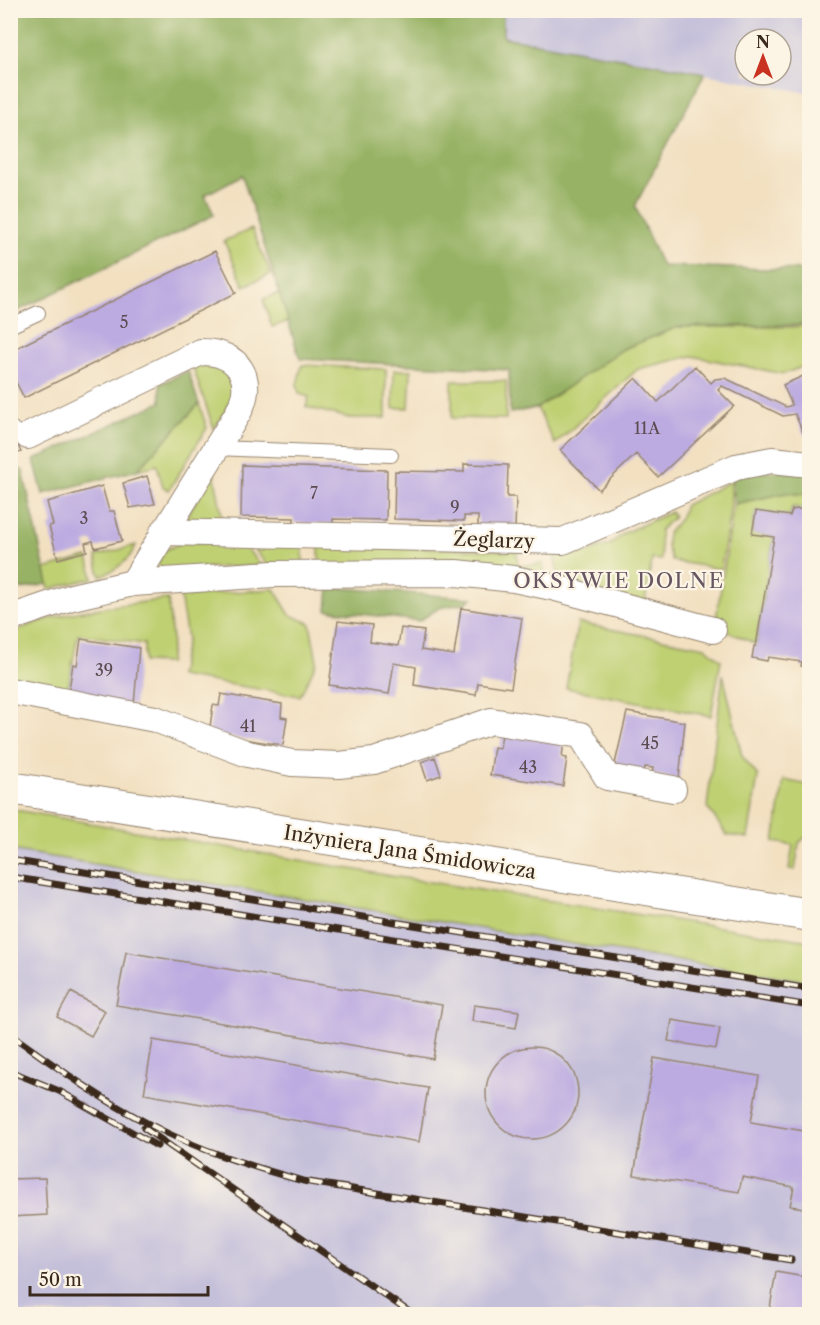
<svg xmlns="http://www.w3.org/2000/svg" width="820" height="1325" font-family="'Libre Caslon Text',serif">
  <rect width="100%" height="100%" fill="#fcf5e5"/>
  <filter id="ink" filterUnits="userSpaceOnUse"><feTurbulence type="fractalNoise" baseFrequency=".0167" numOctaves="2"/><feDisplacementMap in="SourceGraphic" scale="12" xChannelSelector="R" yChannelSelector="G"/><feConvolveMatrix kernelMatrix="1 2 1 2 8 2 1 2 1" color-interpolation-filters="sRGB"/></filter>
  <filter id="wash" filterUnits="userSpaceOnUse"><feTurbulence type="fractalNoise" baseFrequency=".008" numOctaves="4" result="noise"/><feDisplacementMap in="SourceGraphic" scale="24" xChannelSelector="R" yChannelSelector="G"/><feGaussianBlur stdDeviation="1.35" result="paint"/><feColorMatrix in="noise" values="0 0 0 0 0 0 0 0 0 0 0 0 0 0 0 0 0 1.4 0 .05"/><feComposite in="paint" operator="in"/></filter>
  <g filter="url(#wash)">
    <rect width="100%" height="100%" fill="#f2e0c1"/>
    <path fill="#c5c0da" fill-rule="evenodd" d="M 503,11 L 809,11 L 809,93 L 502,37 ZM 745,39 L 781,39 L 781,75 L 745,75 Z
      M 10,849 L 809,979 L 809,1314 L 11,1314 Z"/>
    <path fill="#bfd073" stroke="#7d7d48" stroke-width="1.5" d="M 252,229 L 271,274 L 244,286 L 224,241 Z
      M 280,293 L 289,321 L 272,327 L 263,299 Z
      M 809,324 L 809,364 L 784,374 L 692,356 L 638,369 L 555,444 L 537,408 L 623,349 L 678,327 L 797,327 Z
      M 201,364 L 223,367 C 242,393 228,405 214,429 L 193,368 Z
      M 302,365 L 386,369 L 386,418 L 349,418 L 306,407 L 309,397 L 299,394 L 297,384 Z
      M 394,370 L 411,370 L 409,408 L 393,408 Z
      M 452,381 L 506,381 L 506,419 L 452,418 Z
      M 199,404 L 207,428 L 169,490 L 163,487 L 157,465 L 137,470 Z
      M 214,472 L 224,527 L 187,520 L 186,517 Z
      M 731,481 L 731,504 L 721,569 L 672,561 L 667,547 L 667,534 L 680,519 L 685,505 Z
      M 786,493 L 809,495 L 809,511 L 792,507 L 790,516 L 756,511 L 752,533 L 774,537 L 756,644 L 715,626 L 734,504 Z
      M 671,512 L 674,517 L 660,530 L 661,560 L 652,559 L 645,602 L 562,587 L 554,557 L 585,553 L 611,544 L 624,533 Z
      M 240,541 L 262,566 L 161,569 L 158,563 L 165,550 L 183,542 Z
      M 248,541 L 303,543 L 303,565 L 268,566 Z
      M 319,544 L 517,551 L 518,566 L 543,564 L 545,581 L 319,565 Z
      M 136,545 C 130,561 116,570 100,576 L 96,556 Z
      M 88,557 L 93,578 L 49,589 L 44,569 Z
      M 274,589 L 290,615 L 310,623 L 317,662 L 300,696 L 179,676 L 187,638 L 180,596 Z
      M 168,599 L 172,640 L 169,663 L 144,662 L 144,644 L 78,634 L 68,689 L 11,680 L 11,633 C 59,610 115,606 168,599 Z
      M 578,623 L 705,647 L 721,660 L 711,716 L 566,688 Z
      M 723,674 L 742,756 L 758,776 L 748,838 L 727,835 L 707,807 Z
      M 784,780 L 809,785 L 809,834 L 799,843 L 795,870 L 789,869 L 793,845 L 774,842 Z
      M 10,809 L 391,876 L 809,941 L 809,981 L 597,948 L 11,850 Z"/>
    <path fill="#97b265" stroke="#696e42" stroke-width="1.5" d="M 11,10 L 503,11 L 503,37 L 705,73 L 635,206 L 662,266 L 809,270 L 809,322 L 797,325 L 678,327 L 623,349 L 537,408 L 510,413 L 509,370 L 300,359 L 242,175 L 205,195 L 214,215 L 11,314 Z
      M 188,371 L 199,404 L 137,470 L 43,494 L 34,460 L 161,402 L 160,384 Z
      M 11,462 L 23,471 L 48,584 L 11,591 Z
      M 809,471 L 809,495 L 786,493 L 734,504 L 733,478 L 747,472 Z
      M 329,587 L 472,598 L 466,603 L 439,608 L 419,621 L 327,610 Z"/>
    <g id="blocks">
      <path fill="#bcabe1" d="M 215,251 L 236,293 L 24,398 L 10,370 L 10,351 Z
        M 695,366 L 711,383 L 715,379 L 725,378 L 786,407 L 792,405 L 783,385 L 810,373 L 810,433 L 804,435 L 795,414 L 783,416 L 722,386 L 718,390 L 734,406 L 658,477 L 636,454 L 599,490 L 560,450 L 636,378 L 658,402 Z
        M 14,437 L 21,452 L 10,456 L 10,439 Z
        M 464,464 L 508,465 L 507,497 L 516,497 L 515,531 L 478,530 L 478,516 L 464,516 L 464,521 L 394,519 L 395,471 L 464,472 Z
        M 242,465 L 387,470 L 386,520 L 333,519 L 333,524 L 294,523 L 294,518 L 241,517 Z
        M 147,476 L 155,504 L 130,508 L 123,483 Z
        M 102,486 L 109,511 L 114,511 L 122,541 L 95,548 L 93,541 L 85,543 L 87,551 L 58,559 L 49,526 L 53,525 L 47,502 Z
        M 798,509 L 810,511 L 810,667 L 801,666 L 802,662 L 768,657 L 767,661 L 752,658 L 754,646 L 756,646 L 774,537 L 752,534 L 756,511 L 790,516 L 792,510 Z
        M 461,608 L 522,618 L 511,688 L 478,683 L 476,695 L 414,685 L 416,667 L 394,663 L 389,694 L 329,685 L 338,621 L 372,625 L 370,642 L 398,646 L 401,628 L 424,631 L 421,650 L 454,655 Z
        M 81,639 L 139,648 L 134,705 L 68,696 L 73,664 L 77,665 Z
        M 221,694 L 282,704 L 281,717 L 287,718 L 283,745 L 209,734 L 213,705 L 219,706 Z
        M 627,712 L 685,722 L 679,779 L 652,775 L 653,768 L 645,767 L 644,773 L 614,768 Z
        M 502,734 L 564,743 L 562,757 L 567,758 L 563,786 L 490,775 L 494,747 L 500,748 Z
        M 435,757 L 441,775 L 427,780 L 421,762 Z
        M 126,952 L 442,1005 L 433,1059 L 116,1005 Z
        M 71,992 L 105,1011 L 91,1036 L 57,1017 Z
        M 474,1005 L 519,1011 L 516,1028 L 472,1021 Z
        M 672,1020 L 720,1028 L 716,1049 L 668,1041 Z
        M 153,1040 L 428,1088 L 419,1142 L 144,1094 Z
        M486 1093a46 46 0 1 1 92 0a46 46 0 1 1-92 0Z
        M 654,1058 L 759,1076 L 751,1122 L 810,1132 L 810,1209 L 790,1206 L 794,1187 L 742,1177 L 739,1192 L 634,1175 Z
        M 45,1178 L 47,1215 L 10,1217 L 10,1179 Z
        M 776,1272 L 810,1278 L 810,1314 L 769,1314 Z"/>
    </g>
  </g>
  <g filter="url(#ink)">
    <use href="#blocks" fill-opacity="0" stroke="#968570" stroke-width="1.5"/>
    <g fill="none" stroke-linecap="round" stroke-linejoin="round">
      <g stroke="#968570" stroke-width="16">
        <path id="service" d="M 10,326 L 38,313
          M 10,427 L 16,432 L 28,436
          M 216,448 L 391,455"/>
      </g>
      <g stroke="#968570" stroke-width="28">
        <path id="minor" d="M 163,532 L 563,541 L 736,467 L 772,460 L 810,464
          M 133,583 L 273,574 L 456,573 L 514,579 L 552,587 L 713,630
          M 10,618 L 72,597 L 133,583 L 238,413 C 256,379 239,352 201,352 L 28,436
          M 10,691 L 155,719 L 248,754 L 292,763 L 339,765 L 374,761 L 491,721 L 581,735 L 607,777 L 673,789"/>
      </g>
      <g stroke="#968570" stroke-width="34">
        <path id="tertiary" d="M 10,788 L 810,915"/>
      </g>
      <use href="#service" stroke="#fff" stroke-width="14"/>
      <use href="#minor" stroke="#fff" stroke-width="26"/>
      <use href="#tertiary" stroke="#fff" stroke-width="32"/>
      <g stroke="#3b2a1e" stroke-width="7">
        <path id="rail" d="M 10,860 L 810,989
          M 10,877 L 810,1006
          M 10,1034 C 55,1066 100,1099 149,1124 C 198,1150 250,1166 303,1181 L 791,1260
          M 10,1071 L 59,1091 L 157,1146
          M 144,1128 L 412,1314"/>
      </g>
      <use href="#rail" stroke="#fcf5e5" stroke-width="4.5" stroke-dasharray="14" stroke-linecap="butt"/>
    </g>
  </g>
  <g text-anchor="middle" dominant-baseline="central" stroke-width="4.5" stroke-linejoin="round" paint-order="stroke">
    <g font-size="16" fill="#5b4a4f">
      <text x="124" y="322">5</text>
      <text x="647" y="428">11A</text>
      <text x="314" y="493">7</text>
      <text x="455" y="507">9</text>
      <text x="84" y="518">3</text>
      <text x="104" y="670">39</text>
      <text x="248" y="726">41</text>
      <text x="650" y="743">45</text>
      <text x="528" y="767">43</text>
    </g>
    <g font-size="20" fill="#3b2a1e" stroke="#fcf5e5">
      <text transform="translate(494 540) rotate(2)">Żeglarzy</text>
      <text transform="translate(410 852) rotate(9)">Inżyniera Jana Śmidowicza</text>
    </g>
    <g font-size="21" letter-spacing="1.5" fill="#685762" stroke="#fcf5e5">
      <text x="619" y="580">OKSYWIE DOLNE</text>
    </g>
  </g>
  <rect width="820" height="1325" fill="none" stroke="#fcf5e5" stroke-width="36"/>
  <g transform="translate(763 57)"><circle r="28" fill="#fcf5e5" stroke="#afa495" stroke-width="1.5"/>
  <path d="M0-4.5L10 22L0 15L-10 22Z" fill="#c8321e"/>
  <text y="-9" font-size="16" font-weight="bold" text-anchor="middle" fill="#3b2a1e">N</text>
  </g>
  <path d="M30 1286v9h178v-9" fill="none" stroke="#3b2a1e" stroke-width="3"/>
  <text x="39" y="1286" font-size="18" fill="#3b2a1e" stroke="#fcf5e5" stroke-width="4.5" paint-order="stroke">50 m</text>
</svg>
